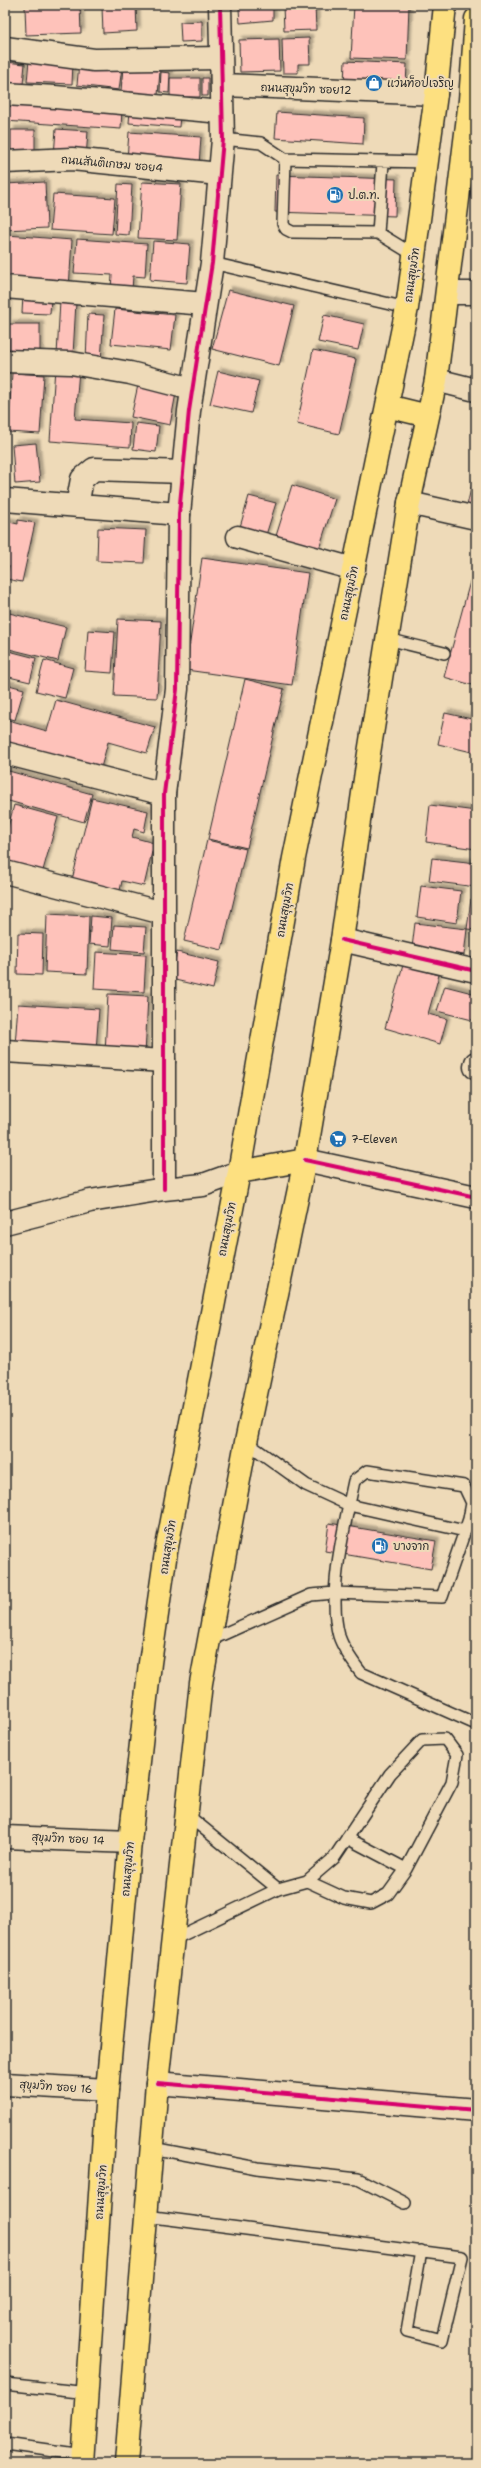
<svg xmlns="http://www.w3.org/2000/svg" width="481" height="2468" font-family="'Shantell Sans','Playpen Sans Thai',sans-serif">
  <defs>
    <filter id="shadow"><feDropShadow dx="3.5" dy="-3.5" stdDeviation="1" flood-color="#0004"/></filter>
  </defs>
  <rect width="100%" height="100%" fill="#eedab8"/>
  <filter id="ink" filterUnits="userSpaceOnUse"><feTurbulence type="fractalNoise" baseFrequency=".025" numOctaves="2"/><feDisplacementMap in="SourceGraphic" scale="8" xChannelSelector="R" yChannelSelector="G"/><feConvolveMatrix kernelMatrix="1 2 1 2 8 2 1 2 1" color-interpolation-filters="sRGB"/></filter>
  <g filter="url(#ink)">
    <path fill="#fec2ba" stroke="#2b2b2b" filter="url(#shadow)" d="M 80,5 L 81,33 L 26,35 L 25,7 Z
      M 136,5 L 137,31 L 103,33 L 102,7 Z
      M 283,5 L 315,5 L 316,30 L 284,31 Z
      M 354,5 L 409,5 L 407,60 L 351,58 Z
      M 273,7 L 273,20 L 240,23 L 239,9 Z
      M 202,21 L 202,41 L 181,42 L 180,22 Z
      M 309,38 L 310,64 L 298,64 L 298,73 L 283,73 L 282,39 Z
      M 279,39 L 280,71 L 240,72 L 239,40 Z
      M 29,60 L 73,63 L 72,84 L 27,82 Z
      M 345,61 L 407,64 L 406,86 L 344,84 Z
      M 5,62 L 25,64 L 23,84 L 5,82 Z
      M 79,63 L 122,67 L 119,90 L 77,85 Z
      M 123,67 L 160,71 L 158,95 L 121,91 Z
      M 161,72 L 170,73 L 169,93 L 160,92 Z
      M 170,78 L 200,78 L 200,97 L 170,97 Z
      M 202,78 L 208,78 L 208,96 L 202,96 Z
      M 5,100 L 122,108 L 121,129 L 5,121 Z
      M 130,111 L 180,115 L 179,127 L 129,123 Z
      M 277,112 L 364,118 L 363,144 L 275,138 Z
      M 56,129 L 88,131 L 86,158 L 54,156 Z
      M 11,130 L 35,130 L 35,157 L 11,158 Z
      M 129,132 L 201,137 L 199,165 L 127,160 Z
      M 276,175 L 396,179 L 395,216 L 275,212 Z
      M 45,182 L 47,228 L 5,230 L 5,184 Z
      M 142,182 L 181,184 L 177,240 L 138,238 Z
      M 118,184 L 132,185 L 129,235 L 115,234 Z
      M 53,194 L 115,198 L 112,234 L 50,230 Z
      M 7,235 L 72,240 L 69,289 L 5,285 Z
      M 77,239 L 147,244 L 145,277 L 133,276 L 132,290 L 111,289 L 112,275 L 74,273 Z
      M 153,241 L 190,244 L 187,283 L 150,280 Z
      M 228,290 L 294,306 L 279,366 L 212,349 Z
      M 23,296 L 51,297 L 50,314 L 22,313 Z
      M 5,299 L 8,299 L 5,353 Z
      M 60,301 L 76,302 L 73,355 L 57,355 Z
      M 115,309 L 175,315 L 171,350 L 111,344 Z
      M 88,314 L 104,315 L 101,361 L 86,360 Z
      M 324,315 L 364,324 L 358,350 L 318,342 Z
      M 9,324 L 40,324 L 40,354 L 9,354 Z
      M 313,350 L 356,359 L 339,434 L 297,424 Z
      M 55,368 L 79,370 L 75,419 L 131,423 L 130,447 L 50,441 Z
      M 218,371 L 259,381 L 251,413 L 210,404 Z
      M 12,373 L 44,375 L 40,434 L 8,432 Z
      M 138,385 L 176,393 L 170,425 L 131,417 Z
      M 136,423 L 159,426 L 156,452 L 133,449 Z
      M 36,443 L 40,482 L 15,484 L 12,445 Z
      M 476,467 L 476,512 L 466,510 Z
      M 292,485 L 335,499 L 319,549 L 276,536 Z
      M 249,496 L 276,503 L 266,535 L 240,527 Z
      M 18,520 L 35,523 L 22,582 L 6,579 L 9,566 L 5,565 L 5,521 L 18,524 Z
      M 98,528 L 146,530 L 144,563 L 97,561 Z
      M 202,558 L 308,573 L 292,685 L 186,670 Z
      M 474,567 L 476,568 L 476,686 L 444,677 Z
      M 5,612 L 66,627 L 58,661 L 5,648 Z
      M 118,619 L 161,621 L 157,698 L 114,696 Z
      M 88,630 L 115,632 L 112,673 L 85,671 Z
      M 5,650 L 36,658 L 30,682 L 5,676 Z
      M 44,660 L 73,668 L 65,698 L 36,691 Z
      M 245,679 L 284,689 L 247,848 L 208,839 Z
      M 5,684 L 24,689 L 15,720 L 5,717 Z
      M 56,700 L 155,727 L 147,753 L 108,742 L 99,775 L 5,750 L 5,719 L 47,731 Z
      M 445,713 L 476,720 L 476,753 L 438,744 Z
      M 5,770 L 92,794 L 84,822 L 5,800 Z
      M 92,798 L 148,811 L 144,832 L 134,829 L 132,837 L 154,843 L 144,886 L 122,881 L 119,895 L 71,884 Z
      M 14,805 L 58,817 L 42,874 L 5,863 L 5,838 Z
      M 430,805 L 476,811 L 476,849 L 426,842 Z
      M 207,840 L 246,849 L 222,950 L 184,941 Z
      M 432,858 L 476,863 L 476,887 L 429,881 Z
      M 421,886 L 461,891 L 457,923 L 417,917 Z
      M 471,899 L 476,899 L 476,930 L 467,929 Z
      M 47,914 L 89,916 L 87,974 L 45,972 Z
      M 91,916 L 112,918 L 110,946 L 89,944 Z
      M 415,923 L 467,929 L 464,955 L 412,948 Z
      M 114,925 L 146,927 L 144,952 L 112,949 Z
      M 18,933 L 43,934 L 42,975 L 17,974 Z
      M 96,952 L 146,955 L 144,992 L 94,989 Z
      M 177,952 L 219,962 L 213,989 L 171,979 Z
      M 403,965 L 439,975 L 428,1014 L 447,1019 L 440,1044 L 385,1028 Z
      M 445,986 L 476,994 L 476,1021 L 437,1011 Z
      M 108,994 L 148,996 L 145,1055 L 105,1053 Z
      M 18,1004 L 99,1009 L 96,1051 L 15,1046 Z
      M 329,1523 L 436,1541 L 431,1569 L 325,1551 Z"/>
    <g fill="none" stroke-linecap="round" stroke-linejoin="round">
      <g stroke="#2b2b2b" stroke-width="14">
        <path id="lane" d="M 223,139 L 261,143 L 285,159 L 427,162
          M 285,159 L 283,224 L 286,229 L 292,232 L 378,233 L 414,255
          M 378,233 L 383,163
          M 212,263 L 407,308
          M 387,639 L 444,653
          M 246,1442 L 306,1485 L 349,1505 L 465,1531
          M 208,1641 L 311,1595 L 335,1593 L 442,1597 L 469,1519 L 472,1503 L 464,1486 L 367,1471 L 354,1481 C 345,1524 327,1593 339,1636 C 343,1649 353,1662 361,1673 L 476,1724
          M 186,1814 L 278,1889 L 307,1881 L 334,1858 L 390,1774 L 422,1740 L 445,1739 L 457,1755 L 452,1782 L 406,1869 L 388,1894 L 371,1903 L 344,1898 L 307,1881
          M 347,1838 L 406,1869
          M 172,1940 L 278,1889
          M 152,2148 L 257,2168 L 358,2179 L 405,2203
          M 146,2216 L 462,2257 L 442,2340 L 407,2331 L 421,2251
          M 5,2384 L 88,2393
          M 5,2444 L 83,2455"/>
      </g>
      <g stroke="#2b2b2b" stroke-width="25">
        <path id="street" d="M 5,48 L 94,60 L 220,58
          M 5,94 L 55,97 L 222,112
          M 5,162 L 72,159 L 219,174
          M 5,287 L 205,304
          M 448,293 L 476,293
          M 5,361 L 71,363 L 130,373 L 192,389
          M 436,380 L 476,390
          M 5,500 L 179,514
          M 409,503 L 476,518
          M 77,506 L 82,479 L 94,469 L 183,472
          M 238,537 L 354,569
          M 5,753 L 164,794
          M 5,872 L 163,913
          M 342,940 L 476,971
          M 5,1051 L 164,1061
          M 475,1067 L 476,1063
          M 5,1837 L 130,1842
          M 157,2083 L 476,2110
          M 5,2084 L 107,2090"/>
      </g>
      <g stroke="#2b2b2b" stroke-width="25">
        <path id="secondary" d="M 223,85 L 436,94
          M 305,1160 L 476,1197
          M 164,1189 L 164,794 L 177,689 L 179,514 L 189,411 L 212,263 L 223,139 L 220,5
          M 5,1223 L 90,1201 L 164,1189 L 203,1185 L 239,1172"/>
      </g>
      <g stroke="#2b2b2b" stroke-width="25">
        <path id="primary" d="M 387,406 L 428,416
          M 239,1172 L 305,1160
          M 82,2463 L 107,2090 L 130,1842 L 150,1663 L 166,1552 L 239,1172 L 294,858 L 407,308 L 436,94 L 445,5
          M 126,2463 L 157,2083 L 201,1683 L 246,1442 L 305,1160 L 342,940 L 366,772 L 409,503 L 436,380 L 470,100 L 476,19"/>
      </g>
      <use href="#lane" stroke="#eedab8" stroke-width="11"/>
      <use href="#street" stroke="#eedab8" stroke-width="22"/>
      <use href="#secondary" stroke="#eedab8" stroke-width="22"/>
      <use href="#primary" stroke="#fde080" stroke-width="22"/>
      <g stroke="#eedab8" stroke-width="6">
        <path id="cycleway" d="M 342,940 L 476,971
          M 305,1160 L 476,1197
          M 164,1189 L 164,794 L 177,689 L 179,514 L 189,411 L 212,263 L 223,139 L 220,5
          M 157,2083 L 476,2110"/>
      </g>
      <use href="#cycleway" stroke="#d6006c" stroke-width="4"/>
    </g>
  </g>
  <defs>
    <g id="shop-disc" transform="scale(0.9)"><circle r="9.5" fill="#1f6fb2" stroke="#eedab8"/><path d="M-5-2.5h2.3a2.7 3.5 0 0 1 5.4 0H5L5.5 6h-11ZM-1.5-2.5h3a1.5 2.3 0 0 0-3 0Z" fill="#fff"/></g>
    <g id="fuel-disc" transform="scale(0.9)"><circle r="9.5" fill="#1f6fb2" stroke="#eedab8"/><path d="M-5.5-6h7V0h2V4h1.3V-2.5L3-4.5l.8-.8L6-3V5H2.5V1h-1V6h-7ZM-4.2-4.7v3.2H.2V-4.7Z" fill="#fff"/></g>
    <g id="supermarket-disc" transform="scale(0.9)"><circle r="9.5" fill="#1f6fb2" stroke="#eedab8"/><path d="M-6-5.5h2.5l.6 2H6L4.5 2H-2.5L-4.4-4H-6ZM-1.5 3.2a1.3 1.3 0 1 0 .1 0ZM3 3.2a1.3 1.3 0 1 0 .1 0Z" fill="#fff"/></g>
  </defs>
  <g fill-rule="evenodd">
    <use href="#shop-disc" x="374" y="83"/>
    <use href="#fuel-disc" x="335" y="195"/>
    <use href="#supermarket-disc" x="338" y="1139"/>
    <use href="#fuel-disc" x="380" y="1546"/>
  </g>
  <g text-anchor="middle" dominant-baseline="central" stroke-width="4" stroke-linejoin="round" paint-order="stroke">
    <g font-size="11" fill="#2b2b2b" stroke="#eedab8" text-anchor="start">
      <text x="387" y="83">แว่นท็อปเจริญ</text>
      <text x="348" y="195">ป.ต.ท.</text>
      <text x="351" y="1139">7-Eleven</text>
      <text x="393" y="1546">บางจาก</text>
    </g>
    <g font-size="11" fill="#2b2b2b" stroke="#eedab8">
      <text transform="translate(306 89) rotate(2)">ถนนสุขุมวิท ซอย12</text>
      <text transform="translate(112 164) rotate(5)">ถนนสันติเกษม ซอย4</text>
      <text transform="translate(412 275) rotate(-82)">ถนนสุขุมวิท</text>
      <text transform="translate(349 593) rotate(-78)">ถนนสุขุมวิท</text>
      <text transform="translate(285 910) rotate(-80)">ถนนสุขุมวิท</text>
      <text transform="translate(227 1229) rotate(-79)">ถนนสุขุมวิท</text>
      <text transform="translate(168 1547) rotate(-81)">ถนนสุขุมวิท</text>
      <text transform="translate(68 1839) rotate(3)">สุขุมวิท ซอย 14</text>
      <text transform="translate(128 1869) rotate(-85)">ถนนสุขุมวิท</text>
      <text transform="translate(56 2087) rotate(4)">สุขุมวิท ซอย 16</text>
      <text transform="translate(101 2192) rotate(-86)">ถนนสุขุมวิท</text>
    </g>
  </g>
  <rect width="481" height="2468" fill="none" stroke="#eedab8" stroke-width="20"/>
  <rect x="10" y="10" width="461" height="2448" fill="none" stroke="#2b2b2b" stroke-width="1.5" filter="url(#ink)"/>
</svg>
